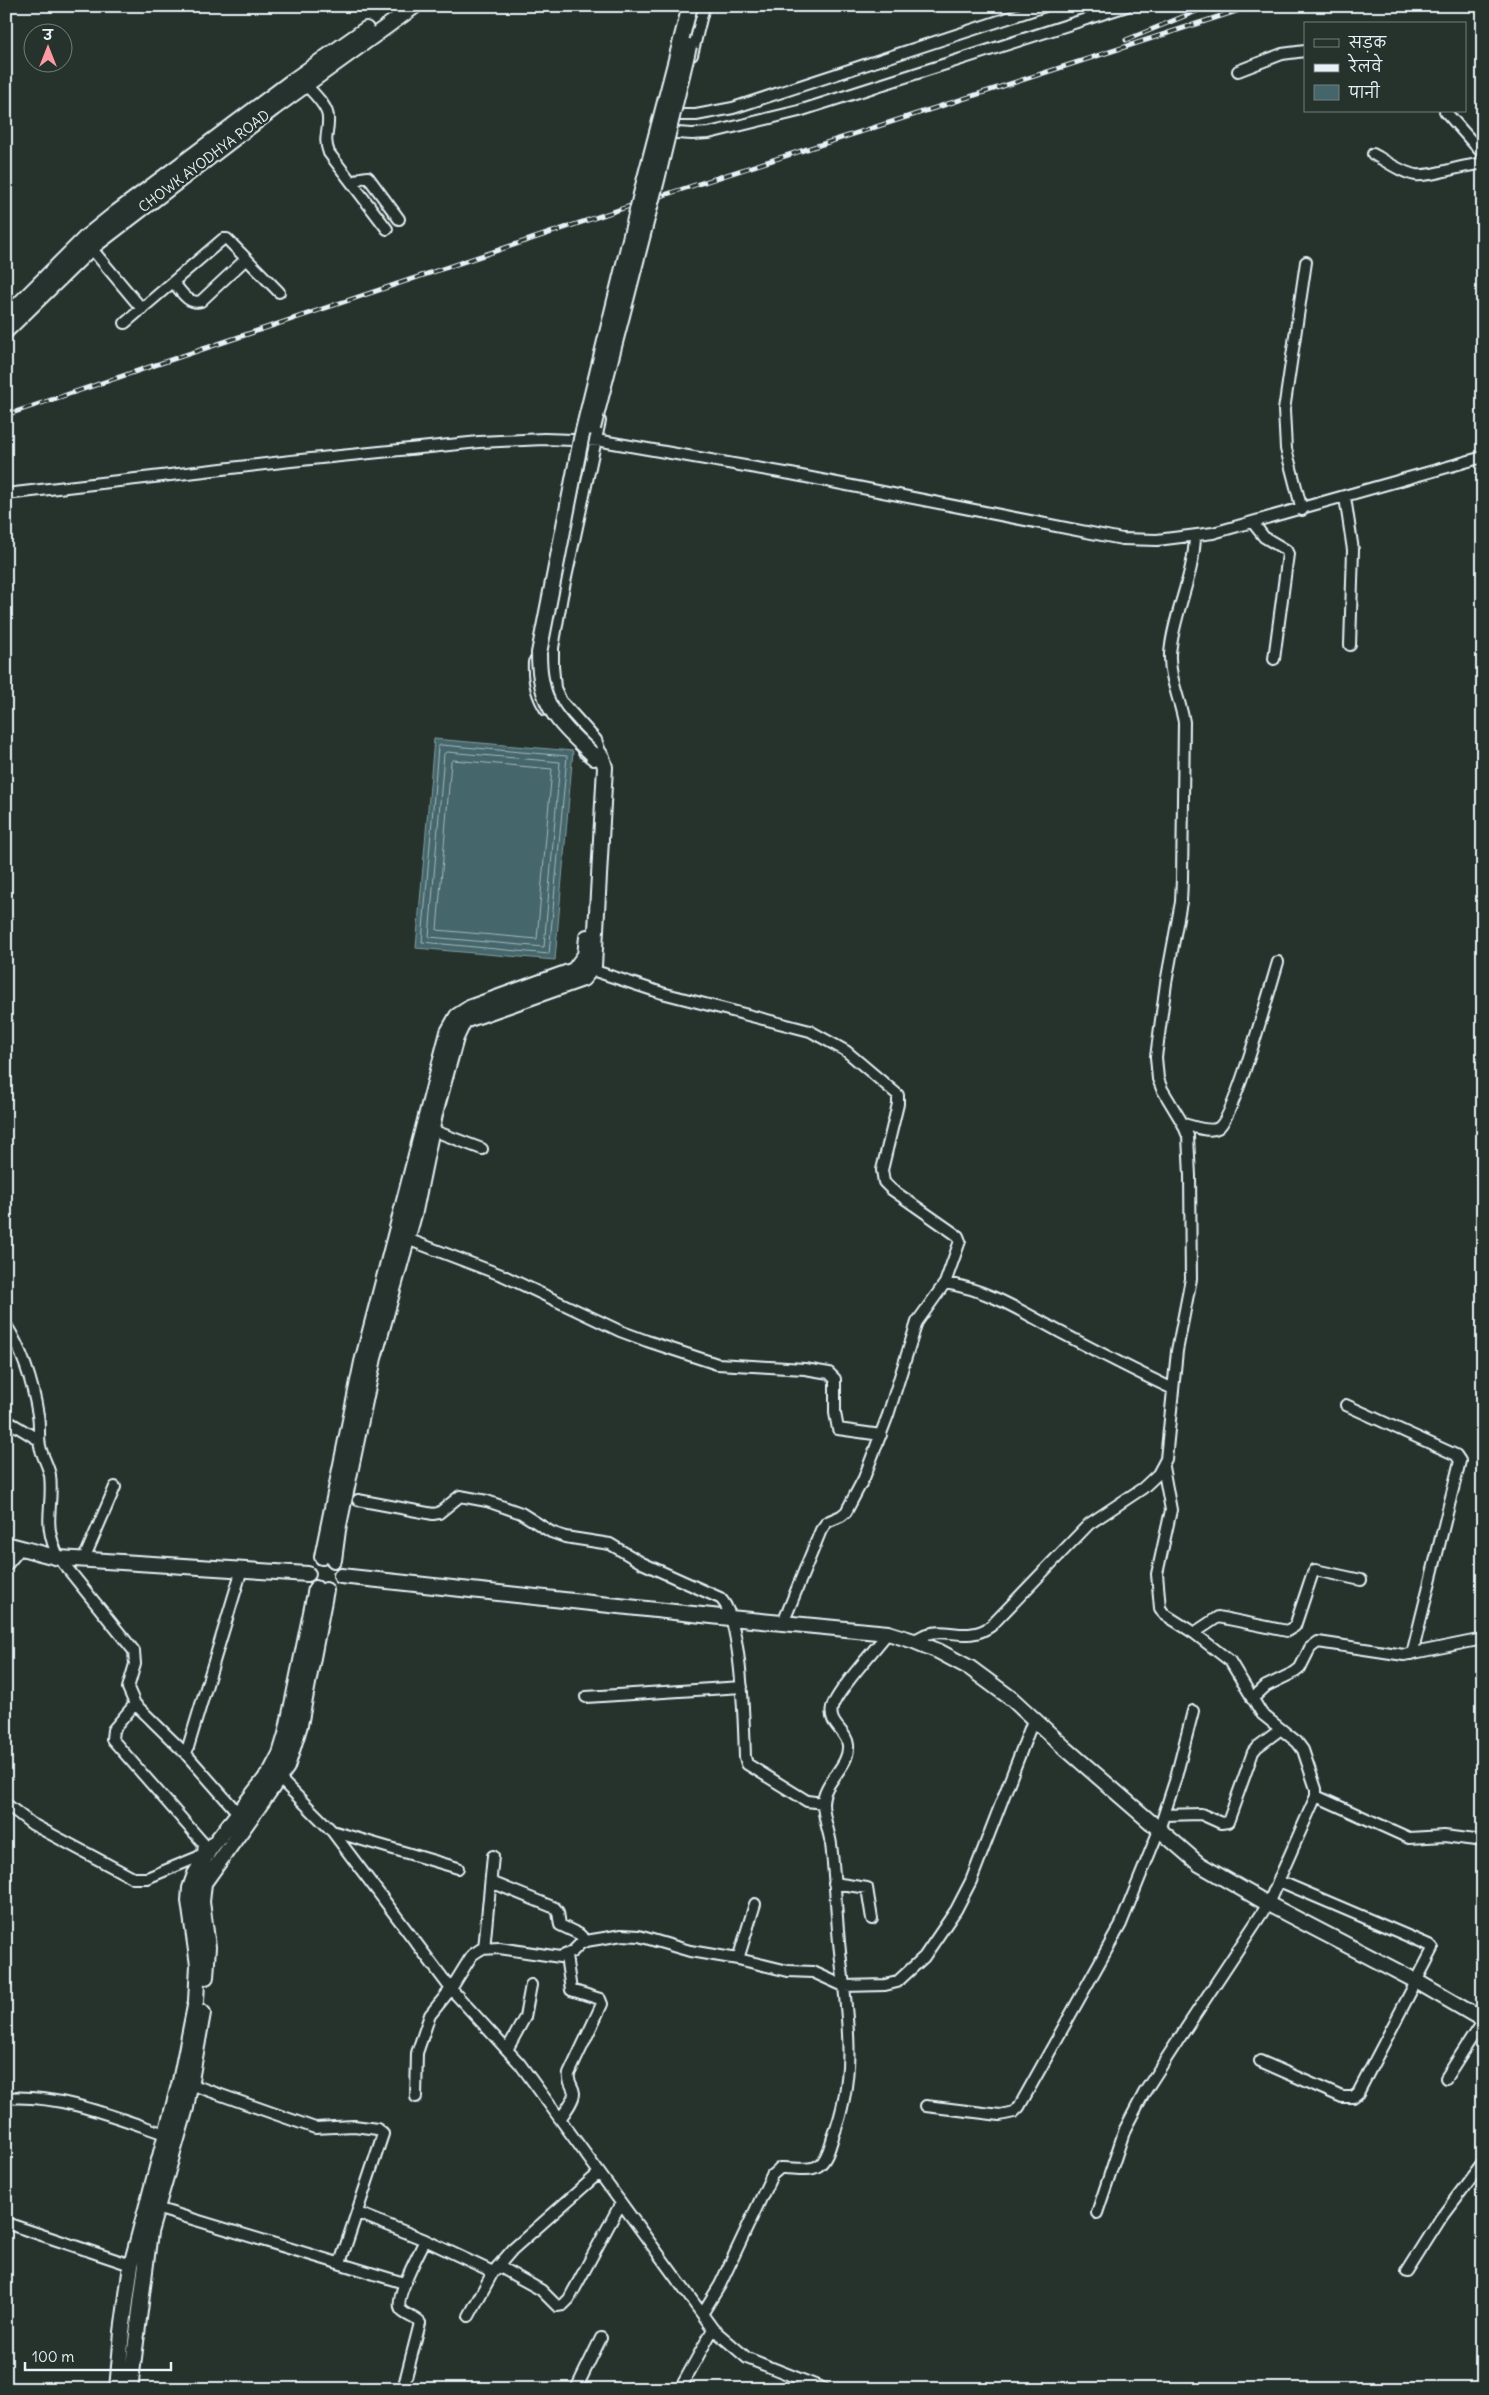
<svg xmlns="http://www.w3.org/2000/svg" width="1489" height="2395" font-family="Delius,'Playpen Sans Deva',sans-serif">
  <rect width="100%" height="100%" fill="#26332d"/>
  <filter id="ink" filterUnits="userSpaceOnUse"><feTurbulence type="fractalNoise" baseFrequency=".02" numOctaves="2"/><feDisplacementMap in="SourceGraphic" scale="10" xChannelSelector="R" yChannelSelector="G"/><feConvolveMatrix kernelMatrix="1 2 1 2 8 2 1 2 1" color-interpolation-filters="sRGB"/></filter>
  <g filter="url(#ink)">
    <path fill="#44666a" stroke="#869ea3" d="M 434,739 L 573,751 L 555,960 L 416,948 Z"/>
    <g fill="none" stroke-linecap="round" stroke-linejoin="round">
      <path stroke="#a6b9bf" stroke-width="1" d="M 441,745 L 567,756 L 549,954 L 422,942 L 438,747 Z
        M 447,752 L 560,762 L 544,947 L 429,937 L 444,754 Z
        M 453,760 L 552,769 L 537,939 L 437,930 L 451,762 Z"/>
      <g stroke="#e8f1f8" stroke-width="14">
        <path id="minor" d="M 692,55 L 704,6
          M 1238,71 L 1282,54 L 1305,51
          M 306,85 C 313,93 328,106 328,118 C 329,133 323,137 329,153 L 387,229
          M 1445,111 L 1483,154
          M 668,115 L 696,115 L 733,108 L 1045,6
          M 662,132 L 692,134 L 709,133 L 799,111 L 1127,6
          M 1373,154 C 1386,161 1402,173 1416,175 C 1434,177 1462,164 1483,164
          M 352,183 L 361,178 L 368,177 L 399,219
          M 91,248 L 142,309
          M 173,282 C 181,291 188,305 201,301 L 246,259
          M 125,323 L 223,239 L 227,239 L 279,292
          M 6,494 L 291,461 L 479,442 L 544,439 L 602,441 L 791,474 L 1122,539 L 1157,540 L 1213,533 L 1483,457
          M 1345,497 L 1353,550 L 1350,645
          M 1302,510 L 1286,449 L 1284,410 L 1306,262
          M 1253,523 L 1264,537 L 1286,550 L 1288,554 L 1274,659
          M 534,662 C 533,680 536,695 546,710
          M 584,752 L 594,760 L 602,757 L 596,740 L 561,701 L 555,688 L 553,666 L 553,648 L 562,596 L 600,421
          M 592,970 L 662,993 L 810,1031 L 846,1051 L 898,1095 L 898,1104 L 882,1170 L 884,1182 L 891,1189 L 958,1236 L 960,1241 L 945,1283 L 917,1322 L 888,1415 L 864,1478 L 846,1512 L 841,1516 L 827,1522 L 821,1530 L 783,1623
          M 1183,1124 C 1193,1126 1209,1133 1218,1128 C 1234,1119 1270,988 1278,962
          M 432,1130 L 482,1149
          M 407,1239 L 504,1276 L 620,1331 L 647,1341 L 717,1364 L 805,1369 L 829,1373 L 835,1379 L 835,1413 L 838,1429 L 881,1435
          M 945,1283 C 989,1290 1021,1311 1060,1332 C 1098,1352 1135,1371 1173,1389
          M 6,1325 C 23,1352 33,1384 38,1415 C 40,1425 38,1436 40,1446 C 42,1456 48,1465 50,1475 C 54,1509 41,1521 59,1558 L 134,1651 L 135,1664 L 128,1688 L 135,1704 L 186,1754 L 238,1813
          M 1346,1405 L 1456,1455 L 1460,1461 L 1412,1654
          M 6,1420 L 39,1440
          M 358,1500 L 433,1514 L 439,1513 L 460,1496 L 487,1501 L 521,1513 L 551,1532 L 565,1537 L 610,1544 L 642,1563 L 720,1598 C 742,1616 744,1727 745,1757 L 747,1764 L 807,1801 L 823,1803
          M 84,1559 L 115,1487
          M 6,1566 L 21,1548
          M 1194,1633 L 1218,1617 L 1287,1631 L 1295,1626 L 1312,1575 L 1315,1570 L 1361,1580
          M 914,1641 C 941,1620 963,1646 991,1626 L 1089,1524 L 1143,1488 L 1158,1474 L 1166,1459 L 1177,1351 L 1191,1279 L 1190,1176 L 1188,1136 L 1183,1124 L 1162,1089 L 1158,1079 L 1156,1057 L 1166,983 L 1181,902 L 1182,879 L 1184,722 C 1180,700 1169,677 1170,654 C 1173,614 1194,577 1195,536
          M 586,1697 L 742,1687
          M 1252,1699 L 1266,1686 L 1295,1672 L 1300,1668 L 1310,1648 L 1318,1642 L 1404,1655 L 1483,1639
          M 186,1754 L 242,1569
          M 279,1778 L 332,1831 L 451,1989 L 520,2064 L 713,2329 L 747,2358 L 825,2389
          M 1316,1796 L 1409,1838 L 1444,1836 L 1483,1841
          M 6,1804 L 32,1824 L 133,1878 L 147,1878 L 198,1857 L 203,1853 L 204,1844 L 112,1739 L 113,1730 L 135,1704
          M 1164,1815 L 1201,1814 L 1221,1823 L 1228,1822 L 1253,1752 L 1257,1747 L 1281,1729
          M 332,1831 L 458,1868
          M 491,1882 L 555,1908 L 558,1912 L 560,1925 L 579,1934 L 586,1941
          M 834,1883 L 867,1888 L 872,1919
          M 484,1949 L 493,1856
          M 738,1959 L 755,1904
          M 508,2048 L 525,2017 L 531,1985
          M 1260,2061 L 1342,2097 L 1353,2097 L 1358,2093 L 1433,1949 L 1429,1945 L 1279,1881
          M 1446,2078 L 1483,2020
          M 190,2084 L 315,2128 L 354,2126 L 377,2129 L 383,2134 L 340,2263
          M 416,2097 L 417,2053 L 430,2015 L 451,1989 L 472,1955 L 481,1949 L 499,1948 L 560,1957 L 572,1952 L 580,1944 L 586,1941 L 622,1935 L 639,1936 L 690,1951 L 738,1959 L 788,1971 L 813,1972 L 844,1986 L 885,1985 L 897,1982 L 924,1957 L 956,1910 L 971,1881 L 1034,1718
          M 6,2098 C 60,2094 115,2117 165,2134
          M 926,2106 L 1000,2115 L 1014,2112 L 1019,2107 L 1121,1924 L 1159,1830 L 1175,1781 L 1193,1711
          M 560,2119 C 564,2113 574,2101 574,2093 C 573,2085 567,2082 569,2074 L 602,2004 L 600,1999 L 571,1990 L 566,1956
          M 156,2208 L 404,2283
          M 358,2213 L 425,2240 L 493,2272
          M 1097,2213 L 1125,2129 L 1144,2093 L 1175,2045 L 1268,1904 L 1316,1796 L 1316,1789 L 1303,1750 L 1297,1742 L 1262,1714 L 1230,1661 L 1194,1633 L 1164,1614 L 1160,1608 L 1157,1574 L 1171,1510 L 1163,1467
          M 6,2223 L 131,2265
          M 498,2266 L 541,2290 L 557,2306 L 563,2305 L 569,2299 L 621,2203
          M 1407,2272 L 1441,2218 L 1483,2162
          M 702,2314 L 720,2285 L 772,2175 L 780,2168 C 792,2167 807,2172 818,2166 C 827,2161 830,2146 833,2137 C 859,2070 846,2011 839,1942 C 836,1910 835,1877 831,1844 C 829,1831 823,1817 823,1803 C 823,1781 850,1767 848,1745 C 847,1731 828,1725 832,1708 C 835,1693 876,1648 888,1633
          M 469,2316 L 493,2272 L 513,2249 L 599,2173
          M 403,2389 L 420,2323 C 415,2317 406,2316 401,2310 C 393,2299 420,2252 425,2240
          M 576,2389 L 601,2338
          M 680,2389 L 713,2329"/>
      </g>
      <g stroke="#e8f1f8" stroke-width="18">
        <path id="major" d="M 6,317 L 86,237 L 117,212 L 292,81 L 366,29
          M 6,331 L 91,248 L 274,108 L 415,6
          M 6,1544 L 59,1558 L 308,1574
          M 322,1557 L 362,1362 L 448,1032 L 457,1016 L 471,1007 L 574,970 L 585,955 L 587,937
          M 334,1560 L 338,1530 L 374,1358 L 415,1211 L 435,1114 L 456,1038 L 464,1021 L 583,979 L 594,966 L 605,767 L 602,757 L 595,748
          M 341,1576 L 730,1618 L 888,1633 L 914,1641 L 938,1651 L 970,1668 L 1012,1699 L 1064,1747 L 1199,1864 L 1268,1904 L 1416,1981 L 1483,2020
          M 206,1977 L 208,1947 L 202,1902 L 204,1883 L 287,1767 L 300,1725 L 326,1590
          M 117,2389 L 122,2332 L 131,2265 L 180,2081 L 196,2001 L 198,1965 L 189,1901 L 190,1888 L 195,1874 L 210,1849 L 271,1771 L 280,1754 L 286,1734 L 316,1588
          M 130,2389 L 150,2232 L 186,2108 L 203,2013"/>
      </g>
      <use href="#minor" stroke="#26332d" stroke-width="10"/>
      <use href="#major" stroke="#26332d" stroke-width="14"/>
      <g stroke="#e8f1f8" stroke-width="5">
        <path id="rail" d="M 1126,40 L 1209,6
          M 6,415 L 633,205 L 1252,6"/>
      </g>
      <use href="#rail" stroke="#26332d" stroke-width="3" stroke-dasharray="9" stroke-linecap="butt"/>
      <g stroke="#e8f1f8" stroke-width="18" stroke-linecap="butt">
        <path id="major-bridge" d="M 593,428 L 657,180 L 689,46
          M 592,754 C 556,720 539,705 539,653 L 581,439 L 645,178 L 690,6"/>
      </g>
      <use href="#major-bridge" stroke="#26332d" stroke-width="14"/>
    </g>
  </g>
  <g text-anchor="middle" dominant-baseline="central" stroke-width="4.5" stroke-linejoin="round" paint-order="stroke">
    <g font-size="14" fill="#e8f1f8" stroke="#26332d">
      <text transform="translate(204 161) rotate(-37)">CHOWK AYODHYA ROAD</text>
    </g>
  </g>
  <rect width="1489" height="2395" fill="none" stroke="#26332d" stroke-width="25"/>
  <rect x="12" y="12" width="1464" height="2370" fill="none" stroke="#e8f1f8" stroke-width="2" filter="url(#ink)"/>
  <rect x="1304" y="22" width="162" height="90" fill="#26332d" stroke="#747f7e"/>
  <rect x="1314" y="39" width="25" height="8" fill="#26332d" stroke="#747f7e"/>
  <text x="1349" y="48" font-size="15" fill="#e8f1f8">सड़क</text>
  <rect x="1314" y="64" width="25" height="8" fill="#e8f1f8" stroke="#747f7e"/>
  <text x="1349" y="72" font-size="15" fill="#e8f1f8">रेलवे</text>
  <rect x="1314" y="85" width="25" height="15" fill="#44666a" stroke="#747f7e"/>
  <text x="1349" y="98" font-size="15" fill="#e8f1f8">पानी</text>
  <g transform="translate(48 48)"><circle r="24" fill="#26332d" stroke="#747f7e"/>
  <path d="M0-4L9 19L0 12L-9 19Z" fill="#ff9aa2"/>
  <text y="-8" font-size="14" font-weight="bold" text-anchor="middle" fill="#e8f1f8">उ</text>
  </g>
  <path d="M25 2362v8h146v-8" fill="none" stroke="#e8f1f8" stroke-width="2.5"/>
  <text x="32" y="2362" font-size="15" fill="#e8f1f8" stroke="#26332d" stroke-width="4" paint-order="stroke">100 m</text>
</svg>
